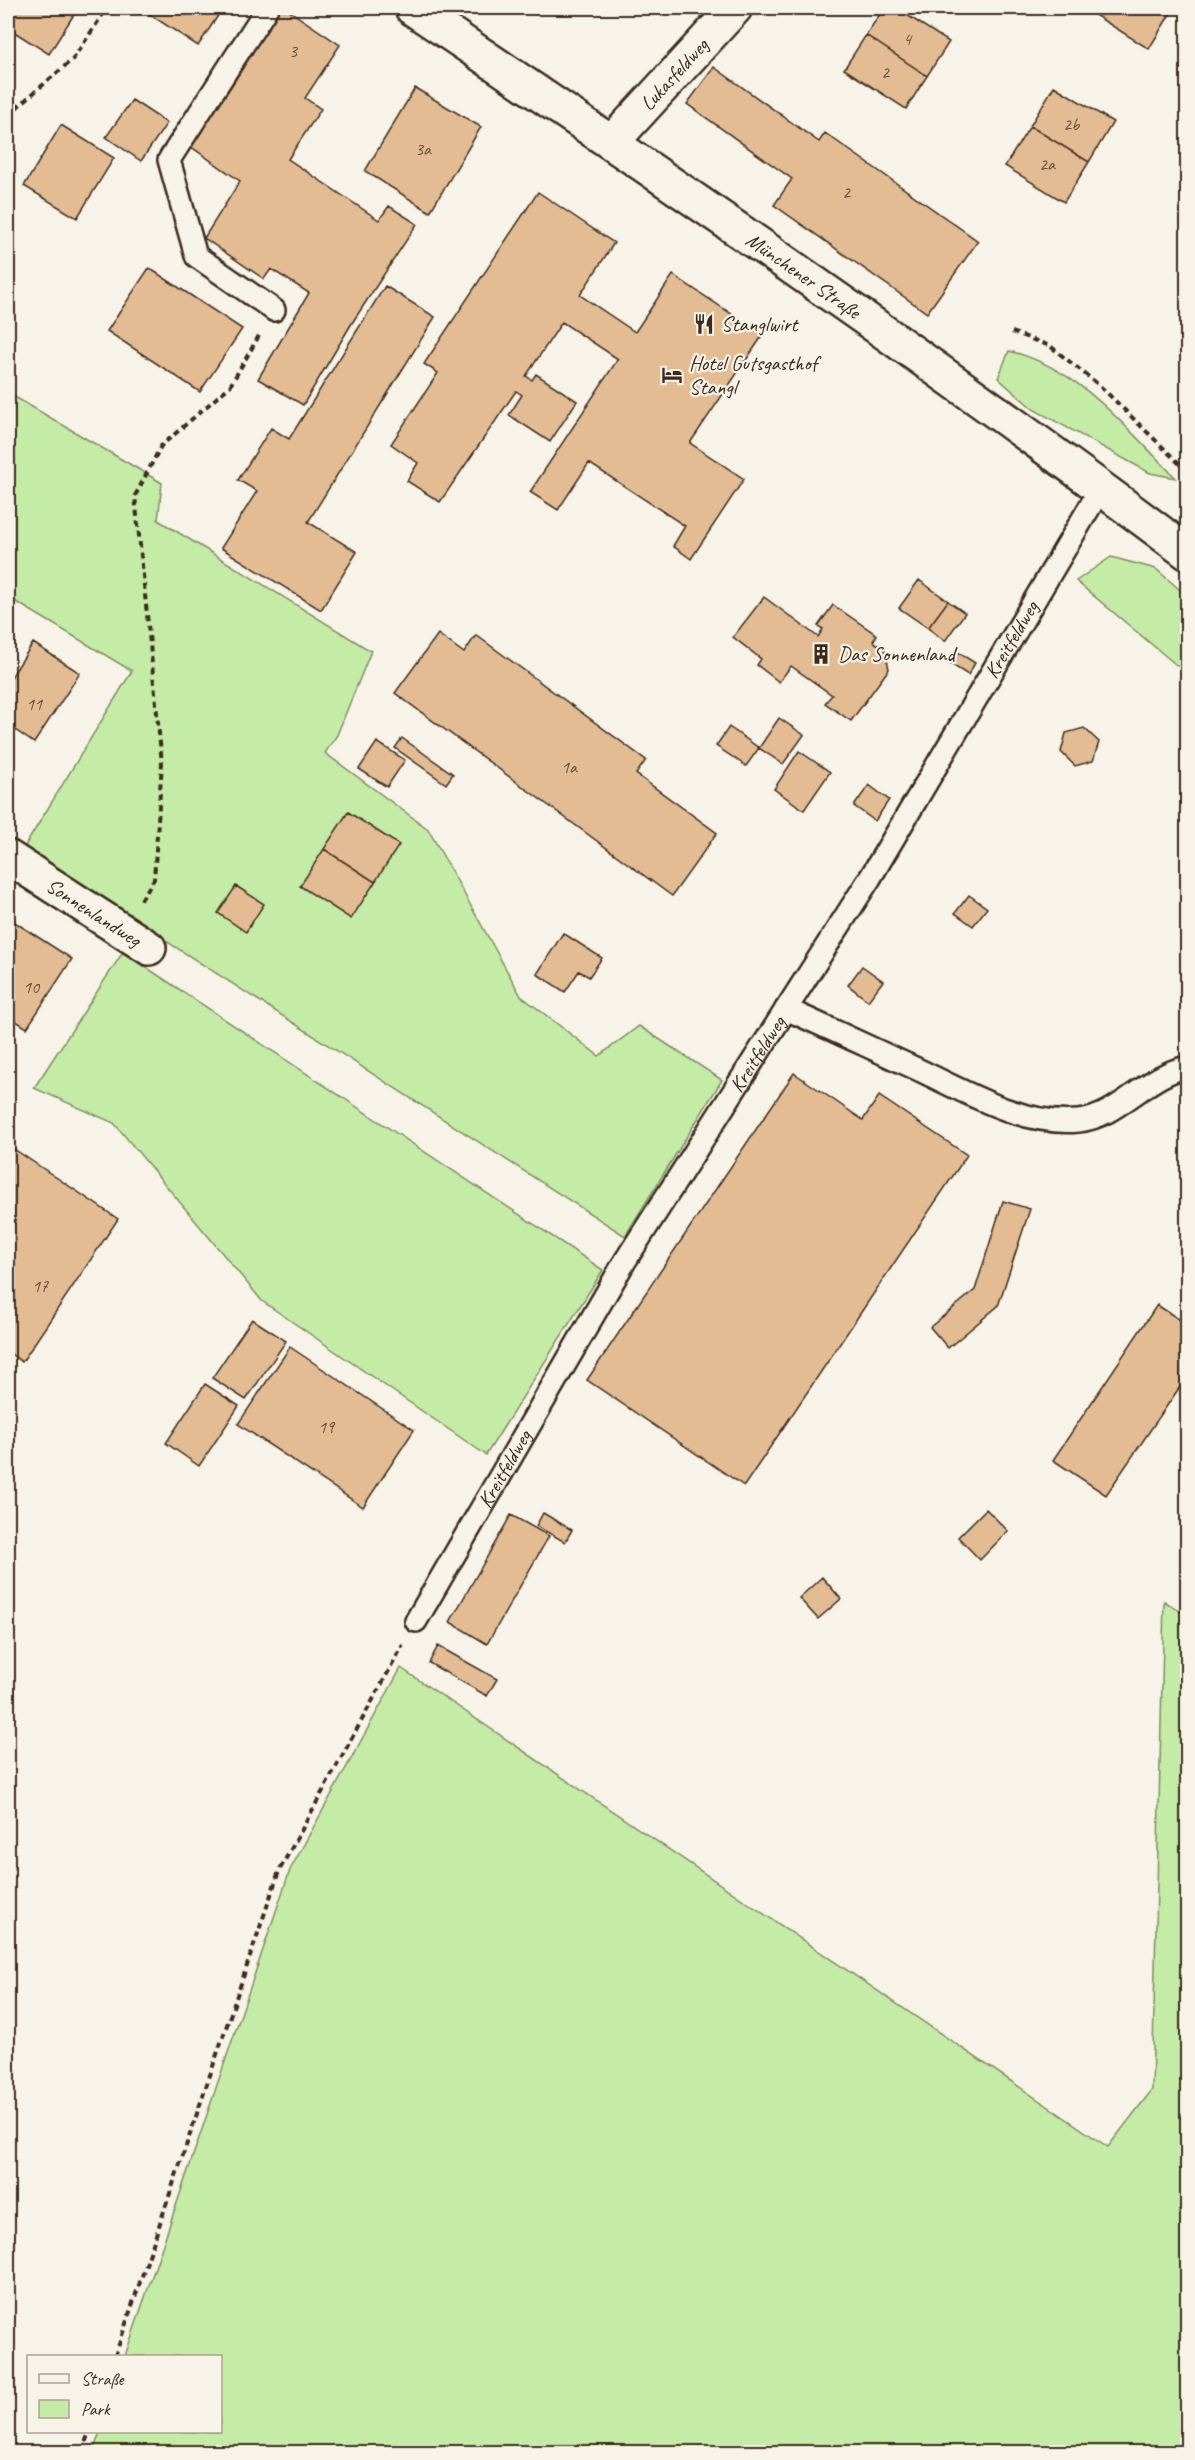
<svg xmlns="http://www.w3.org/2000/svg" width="1195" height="2460" font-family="Caveat,sans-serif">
  <rect width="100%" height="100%" fill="#f7f3e8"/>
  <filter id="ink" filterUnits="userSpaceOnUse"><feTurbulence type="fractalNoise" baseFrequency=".0167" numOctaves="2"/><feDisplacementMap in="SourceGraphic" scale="12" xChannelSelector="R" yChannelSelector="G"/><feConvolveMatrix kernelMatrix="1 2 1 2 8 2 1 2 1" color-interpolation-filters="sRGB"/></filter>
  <g filter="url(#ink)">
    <path fill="#c5eca6" stroke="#808b62" stroke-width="1.5" d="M 1009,351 C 1080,368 1126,428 1176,478 L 1150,473 L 1033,409 L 998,378 Z
      M 8,393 L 162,483 L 158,520 L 371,651 L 337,735 L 325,753 L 428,829 L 521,996 L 599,1056 L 639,1026 L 722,1080 L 625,1236 L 23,849 L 132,671 L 8,597 Z
      M 1111,557 L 1156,569 L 1187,596 L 1187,674 L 1076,581 Z
      M 123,952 L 603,1270 L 486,1455 L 262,1301 L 114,1123 L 34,1088 Z
      M 1164,1601 L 1188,1616 L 1187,2452 L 93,2452 L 100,2432 L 220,2432 L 220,2356 L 125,2356 L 290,1870 L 401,1668 L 1108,2147 L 1152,2090 Z"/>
    <path fill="#e3bc94" stroke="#3b2a1e" stroke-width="1.5" d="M 8,8 L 78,8 L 49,54 L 8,28 Z
      M 140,8 L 223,8 L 198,46 Z
      M 278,8 L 285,8 L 340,45 L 305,98 L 321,109 L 288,159 L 379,220 L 389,206 L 417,224 L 352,323 L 303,405 L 258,379 L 309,293 L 271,269 L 264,279 L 204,238 L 240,181 L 187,144 Z
      M 884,8 L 896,8 L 949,42 L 927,76 L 866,35 Z
      M 1093,8 L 1172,8 L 1173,9 L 1149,49 L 1090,12 Z
      M 866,35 L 927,76 L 906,109 L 844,69 Z
      M 714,67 L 819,142 L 825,133 L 978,241 L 927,313 L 774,205 L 792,179 L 687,104 Z
      M 1054,86 L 1113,122 L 1089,162 L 1030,126 Z
      M 415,88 L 481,127 L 430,212 L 365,171 Z
      M 132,100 L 167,123 L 141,161 L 106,137 Z
      M 61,125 L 114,158 L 77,218 L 24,186 Z
      M 1030,126 L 1089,162 L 1064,202 L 1005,166 Z
      M 538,192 L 614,243 L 580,295 L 635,332 L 673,275 L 763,335 L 690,443 L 744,479 L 691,559 L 673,546 L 685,526 L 589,463 L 558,510 L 530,492 L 618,359 L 562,322 L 526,376 L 532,380 L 536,374 L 577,401 L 550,442 L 509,415 L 522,395 L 516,391 L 440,502 L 407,481 L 418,463 L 391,444 L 438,373 L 424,364 Z
      M 149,268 L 242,329 L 200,392 L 107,331 Z
      M 385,286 L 435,317 L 308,522 L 357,552 L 321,610 L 221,548 L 257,491 L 238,480 L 271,428 L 289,439 Z
      M 919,580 L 948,601 L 928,628 L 899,608 Z
      M 764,597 L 818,637 L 823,629 L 818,626 L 833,605 L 877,635 L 873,641 L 885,650 L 889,669 L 851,721 L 825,703 L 832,695 L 791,666 L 779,682 L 757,665 L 761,659 L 733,637 Z
      M 948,601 L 965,613 L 945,641 L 928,628 Z
      M 438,634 L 464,653 L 476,635 L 646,760 L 636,774 L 717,833 L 672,896 L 395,693 Z
      M 33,643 L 80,673 L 34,743 L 8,725 L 8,682 Z
      M 956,651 L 975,663 L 968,675 L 949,663 Z
      M 779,718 L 804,735 L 783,764 L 759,748 Z
      M 729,727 L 759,748 L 746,766 L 716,746 Z
      M 1084,728 L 1099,742 L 1093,761 L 1075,766 L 1061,752 L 1066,733 Z
      M 402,738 L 453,774 L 446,784 L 395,748 Z
      M 377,742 L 405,760 L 387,787 L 359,769 Z
      M 799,751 L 830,772 L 804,810 L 774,789 Z
      M 869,785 L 889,800 L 875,821 L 854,806 Z
      M 348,812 L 399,845 L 375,882 L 324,849 Z
      M 324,849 L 375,882 L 351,919 L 300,886 Z
      M 236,886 L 264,904 L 246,932 L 218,913 Z
      M 969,895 L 987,908 L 973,926 L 955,913 Z
      M 13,921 L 72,959 L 27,1028 L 8,1016 L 8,928 Z
      M 563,933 L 602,958 L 589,977 L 579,971 L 565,992 L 537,974 Z
      M 862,966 L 883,981 L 868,1001 L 848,985 Z
      M 794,1073 L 863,1120 L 879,1096 L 967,1155 L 744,1486 L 587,1380 Z
      M 8,1145 L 118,1219 L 22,1362 L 8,1352 Z
      M 1003,1201 L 1030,1209 L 998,1306 L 948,1348 L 930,1327 L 975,1290 Z
      M 1157,1305 L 1188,1325 L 1188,1375 L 1106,1495 L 1053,1460 Z
      M 252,1319 L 286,1341 L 246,1400 L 212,1378 Z
      M 290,1347 L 414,1430 L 363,1507 L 238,1424 Z
      M 205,1384 L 239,1406 L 199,1466 L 166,1443 Z
      M 986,1509 L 1008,1531 L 980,1560 L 958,1537 Z
      M 543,1513 L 572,1530 L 565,1542 L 536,1526 Z
      M 511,1515 L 549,1536 L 487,1644 L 450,1622 Z
      M 822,1577 L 841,1599 L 818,1619 L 799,1598 Z
      M 438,1646 L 497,1679 L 487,1696 L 429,1663 Z"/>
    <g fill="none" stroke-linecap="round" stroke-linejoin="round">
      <g stroke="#3b2a1e" stroke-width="26">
        <g id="service">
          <path d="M 267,8 L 169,160 L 196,256 L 274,310"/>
          <path d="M 786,1009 C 831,1029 875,1050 919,1070 C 968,1093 1023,1126 1078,1121 C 1120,1117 1146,1074 1188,1067"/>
          <path id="s1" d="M 416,1621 L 625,1261 L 870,878 L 1101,488"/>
        </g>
      </g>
      <g stroke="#3b2a1e" stroke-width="38">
        <g id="minor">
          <path id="s2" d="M 612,142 L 735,8"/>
          <path id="s3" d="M 8,857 L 149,948"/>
        </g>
      </g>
      <g stroke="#3b2a1e" stroke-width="38">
        <g id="tertiary">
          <path id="s4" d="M 412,8 C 674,184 935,363 1188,553"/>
        </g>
      </g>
      <path stroke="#3b2a1e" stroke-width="4" stroke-dasharray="6 4.5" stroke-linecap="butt" d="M 8,115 L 73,59 L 107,8
        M 1012,332 L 1050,346 L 1099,385 L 1188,472
        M 141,900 L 154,879 L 162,763 L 135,496 L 161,446 L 230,386 L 260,334
        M 115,2356 L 279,1871 L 403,1645
        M 82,2452 L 89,2432"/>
      <use href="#service" stroke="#f7f3e8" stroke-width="21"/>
      <use href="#minor" stroke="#f7f3e8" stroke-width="33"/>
      <use href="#tertiary" stroke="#f7f3e8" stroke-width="33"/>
    </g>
  </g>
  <defs>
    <g id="restaurant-bare" transform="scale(1.62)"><path d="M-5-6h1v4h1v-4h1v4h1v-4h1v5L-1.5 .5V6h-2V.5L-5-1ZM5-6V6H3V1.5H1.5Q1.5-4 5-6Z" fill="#3b2a1e" stroke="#f7f3e8" stroke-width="2.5" paint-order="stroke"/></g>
    <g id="hotel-bare" transform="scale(1.62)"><path d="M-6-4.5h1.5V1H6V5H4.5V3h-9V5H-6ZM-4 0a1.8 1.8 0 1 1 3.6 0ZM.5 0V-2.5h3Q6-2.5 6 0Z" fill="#3b2a1e" stroke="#f7f3e8" stroke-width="2.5" paint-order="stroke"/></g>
    <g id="building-bare" transform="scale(1.62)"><path d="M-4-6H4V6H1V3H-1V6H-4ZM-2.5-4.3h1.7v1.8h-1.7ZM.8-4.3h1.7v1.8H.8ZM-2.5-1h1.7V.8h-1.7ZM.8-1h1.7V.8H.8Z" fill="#3b2a1e" stroke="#f7f3e8" stroke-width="2.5" paint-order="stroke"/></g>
  </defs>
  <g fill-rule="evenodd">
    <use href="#restaurant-bare" x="704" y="324"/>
    <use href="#hotel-bare" x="672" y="375"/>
    <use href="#building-bare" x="821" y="654"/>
  </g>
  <g text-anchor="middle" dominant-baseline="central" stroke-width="4.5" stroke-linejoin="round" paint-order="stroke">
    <g font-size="18" fill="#654e3c">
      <text x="907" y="39">4</text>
      <text x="293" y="51">3</text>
      <text x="885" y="72">2</text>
      <text x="1071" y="124">2b</text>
      <text x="423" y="149">3a</text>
      <text x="1047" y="164">2a</text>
      <text x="846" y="192">2</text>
      <text x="34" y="704">11</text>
      <text x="569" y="767">1a</text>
      <text x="31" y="987">10</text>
      <text x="40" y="1286">17</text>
      <text x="326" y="1427">19</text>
    </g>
    <g font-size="21" fill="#3b2a1e" stroke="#f7f3e8">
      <text stroke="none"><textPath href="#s2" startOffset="92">Lukasfeldweg</textPath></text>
      <text stroke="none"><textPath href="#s4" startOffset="474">Münchener Straße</textPath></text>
      <text stroke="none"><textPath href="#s1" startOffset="1148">Kreitfeldweg</textPath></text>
      <text stroke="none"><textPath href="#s3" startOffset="102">Sonnenlandweg</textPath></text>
      <text stroke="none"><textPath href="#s1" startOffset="662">Kreitfeldweg</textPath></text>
      <text stroke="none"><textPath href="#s1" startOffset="176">Kreitfeldweg</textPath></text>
    </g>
    <g font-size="21" fill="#3b2a1e" stroke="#f7f3e8" text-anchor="start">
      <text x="721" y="324">Stanglwirt</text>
      <text x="689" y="363">Hotel Gutsgasthof<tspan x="689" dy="24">Stangl</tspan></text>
      <text x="838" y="654">Das Sonnenland</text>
    </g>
  </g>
  <rect width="1195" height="2460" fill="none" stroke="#f7f3e8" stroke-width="30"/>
  <rect x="15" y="15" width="1165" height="2430" fill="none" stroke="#3b2a1e" stroke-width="2" filter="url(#ink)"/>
  <rect x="27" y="2355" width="195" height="78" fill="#f7f3e8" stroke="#aca397" stroke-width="1.5"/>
  <rect x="39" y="2374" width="30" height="9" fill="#f7f3e8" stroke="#aca397" stroke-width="1.5"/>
  <text x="81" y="2385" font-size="18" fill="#3b2a1e">Straße</text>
  <rect x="39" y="2400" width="30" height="18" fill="#c5eca6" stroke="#aca397" stroke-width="1.5"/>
  <text x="81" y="2415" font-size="18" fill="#3b2a1e">Park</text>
</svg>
